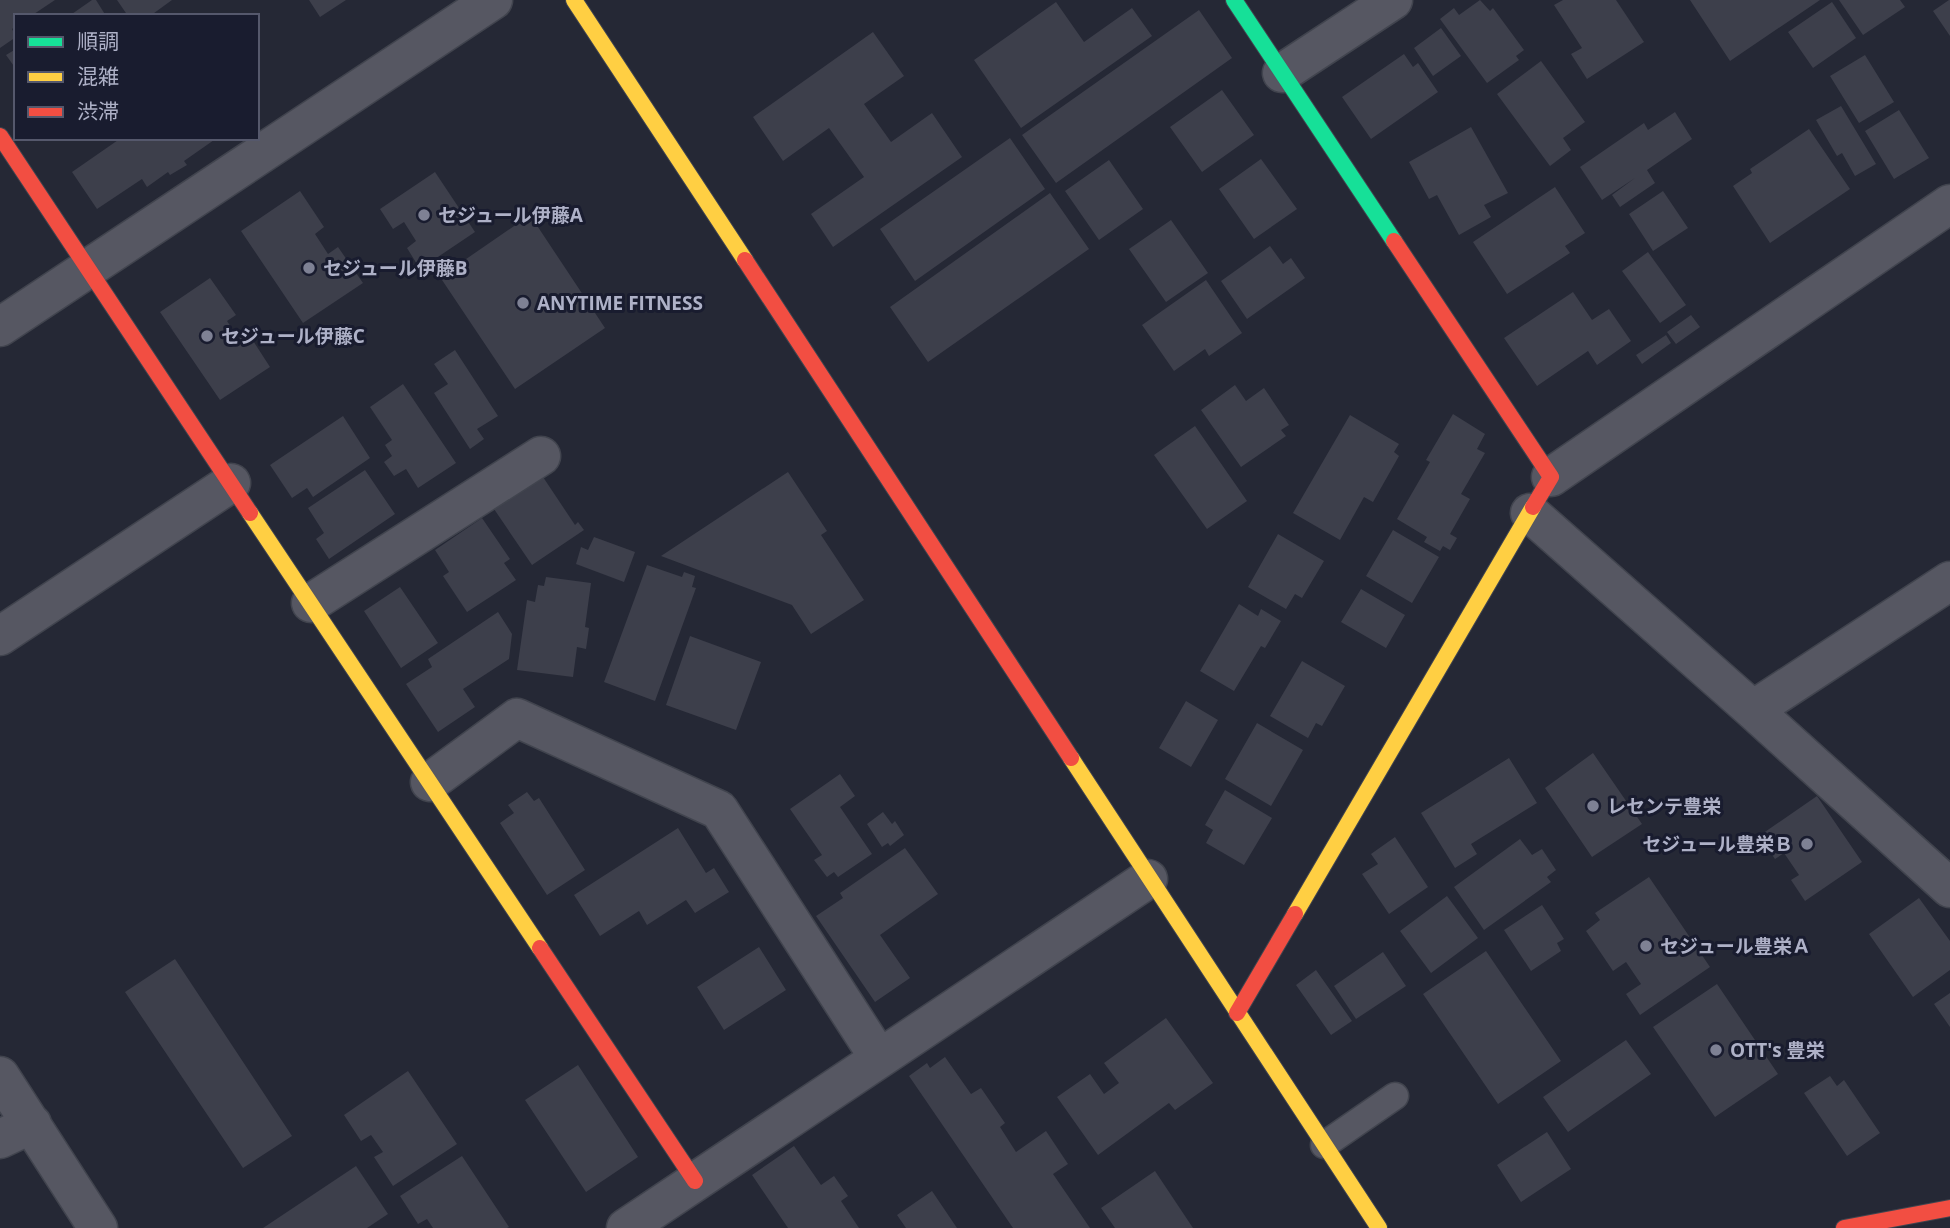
<svg xmlns="http://www.w3.org/2000/svg" width="1950" height="1228" font-family="'Open Sans','Noto Sans JP',sans-serif">
  <rect width="100%" height="100%" fill="#252835"/>
  <path fill="#3d3f4b" d="M 0,0 L 55,0 L 31,16 L 16,16 L 16,26 L 12,29 L 16,37 L 0,48 Z
    M 92,0 L 96,0 L 106,16 L 69,16 Z
    M 117,0 L 172,0 L 150,16 L 128,16 Z
    M 309,0 L 346,0 L 320,17 Z
    M 1480,0 L 1490,11 L 1493,8 L 1524,50 L 1516,56 L 1519,60 L 1487,83 L 1440,19 L 1454,8 L 1459,15 Z
    M 1563,0 L 1616,0 L 1644,42 L 1587,79 L 1571,54 L 1582,48 L 1554,5 Z
    M 1690,0 L 1820,0 L 1730,61 Z
    M 1839,0 L 1900,0 L 1905,7 L 1863,35 Z
    M 1949,0 L 1950,0 L 1950,36 L 1933,11 Z
    M 1056,2 L 1084,42 L 1132,8 L 1152,36 L 1021,128 L 974,60 Z
    M 1832,2 L 1856,38 L 1813,68 L 1788,32 Z
    M 1199,10 L 1232,58 L 1056,183 L 1022,135 Z
    M 1441,28 L 1461,56 L 1433,76 L 1414,48 Z
    M 873,32 L 904,76 L 864,104 L 891,142 L 932,113 L 962,157 L 833,247 L 811,214 L 864,177 L 829,128 L 783,161 L 753,117 Z
    M 16,49 L 16,69 L 6,55 Z
    M 1404,54 L 1413,67 L 1418,63 L 1438,92 L 1371,139 L 1342,97 Z
    M 1865,55 L 1894,102 L 1859,123 L 1830,76 Z
    M 1541,61 L 1585,122 L 1563,138 L 1571,150 L 1550,166 L 1497,94 Z
    M 1222,90 L 1254,135 L 1202,172 L 1170,127 Z
    M 1841,106 L 1876,164 L 1855,176 L 1842,153 L 1837,156 L 1816,120 Z
    M 1899,110 L 1929,158 L 1894,179 L 1865,131 Z
    M 1675,112 L 1692,139 L 1647,170 L 1655,183 L 1620,207 L 1612,195 L 1635,178 L 1602,200 L 1580,167 L 1644,123 L 1648,130 Z
    M 1471,127 L 1508,193 L 1484,205 L 1491,217 L 1459,235 L 1437,195 L 1429,199 L 1409,162 Z
    M 1809,129 L 1850,189 L 1770,243 L 1733,186 L 1752,173 L 1750,169 Z
    M 121,138 L 213,138 L 214,140 L 184,161 L 187,165 L 170,175 L 168,172 L 147,187 L 142,179 L 97,209 L 72,172 Z
    M 1010,138 L 1045,189 L 915,281 L 880,229 Z
    M 1261,159 L 1297,209 L 1254,239 L 1219,189 Z
    M 1109,160 L 1143,209 L 1099,240 L 1065,191 Z
    M 435,172 L 475,232 L 420,269 L 407,248 L 416,241 L 404,222 L 393,229 L 380,209 Z
    M 1555,187 L 1585,233 L 1565,246 L 1570,253 L 1507,294 L 1473,242 Z
    M 300,191 L 324,227 L 315,234 L 328,254 L 338,247 L 363,283 L 303,323 L 241,231 Z
    M 1663,191 L 1688,228 L 1653,251 L 1629,214 Z
    M 1050,193 L 1089,249 L 928,362 L 890,307 Z
    M 530,215 L 605,328 L 515,389 L 440,277 Z
    M 1171,220 L 1208,273 L 1166,302 L 1129,249 Z
    M 1270,246 L 1283,264 L 1291,258 L 1305,278 L 1247,319 L 1221,281 Z
    M 1648,252 L 1686,305 L 1660,323 L 1622,271 Z
    M 210,278 L 236,315 L 227,321 L 239,339 L 248,333 L 270,367 L 220,400 L 160,312 Z
    M 1206,280 L 1242,333 L 1209,356 L 1205,349 L 1174,371 L 1142,325 Z
    M 1573,292 L 1592,320 L 1609,309 L 1631,341 L 1597,365 L 1588,351 L 1537,386 L 1504,338 Z
    M 1691,315 L 1700,327 L 1676,344 L 1667,332 Z
    M 1666,335 L 1671,343 L 1642,364 L 1636,355 Z
    M 455,350 L 498,416 L 477,429 L 484,439 L 470,449 L 434,393 L 448,384 L 434,364 Z
    M 403,384 L 456,463 L 418,488 L 406,469 L 394,476 L 384,462 L 392,456 L 385,445 L 392,440 L 370,407 Z
    M 1235,385 L 1246,401 L 1264,388 L 1289,425 L 1281,430 L 1286,436 L 1241,467 L 1201,410 Z
    M 1453,414 L 1485,434 L 1477,449 L 1485,453 L 1461,494 L 1470,499 L 1450,534 L 1457,538 L 1450,550 L 1443,546 L 1440,551 L 1424,542 L 1427,537 L 1397,519 L 1430,462 L 1426,460 Z
    M 1350,415 L 1399,444 L 1394,452 L 1399,456 L 1373,502 L 1364,497 L 1340,540 L 1293,513 Z
    M 343,416 L 370,458 L 313,497 L 307,488 L 292,498 L 270,465 Z
    M 1195,426 L 1247,501 L 1207,529 L 1154,455 Z
    M 365,470 L 395,514 L 329,559 L 316,539 L 324,533 L 308,508 Z
    M 788,472 L 827,531 L 821,535 L 864,600 L 811,634 L 792,605 L 661,556 Z
    M 543,477 L 575,525 L 578,522 L 584,530 L 532,565 L 494,509 Z
    M 482,518 L 510,559 L 504,563 L 516,580 L 467,612 L 443,576 L 449,572 L 435,550 Z
    M 1393,530 L 1439,557 L 1412,603 L 1366,576 Z
    M 1278,534 L 1324,561 L 1302,598 L 1295,594 L 1286,609 L 1248,587 Z
    M 594,537 L 635,552 L 624,582 L 576,564 L 581,547 L 588,550 Z
    M 647,565 L 682,577 L 684,572 L 695,576 L 692,587 L 696,588 L 655,701 L 604,682 Z
    M 546,577 L 591,583 L 585,627 L 589,628 L 586,649 L 577,647 L 573,677 L 517,670 L 527,600 L 535,602 L 538,585 L 544,586 Z
    M 400,587 L 438,643 L 401,668 L 364,611 Z
    M 1361,589 L 1405,615 L 1386,648 L 1341,622 Z
    M 1239,604 L 1258,616 L 1261,609 L 1281,621 L 1265,648 L 1261,646 L 1234,691 L 1200,671 Z
    M 498,612 L 512,634 L 509,659 L 463,689 L 475,707 L 438,732 L 406,684 L 432,667 L 428,659 Z
    M 690,636 L 761,662 L 736,730 L 666,705 Z
    M 1302,661 L 1345,686 L 1322,726 L 1316,723 L 1308,738 L 1270,716 Z
    M 1186,701 L 1218,720 L 1191,767 L 1159,748 Z
    M 1257,723 L 1303,750 L 1271,806 L 1225,779 Z
    M 1593,753 L 1642,824 L 1592,857 L 1545,788 Z
    M 1509,758 L 1537,803 L 1471,844 L 1477,854 L 1455,868 L 1421,813 Z
    M 840,774 L 855,796 L 840,807 L 872,854 L 838,877 L 834,872 L 827,877 L 814,860 L 822,855 L 790,809 Z
    M 1225,790 L 1272,818 L 1244,865 L 1206,843 L 1213,830 L 1205,825 Z
    M 527,792 L 534,801 L 539,798 L 585,870 L 547,895 L 500,823 L 514,813 L 508,805 Z
    M 1817,796 L 1862,862 L 1805,901 L 1791,880 L 1799,875 L 1784,853 L 1775,859 L 1759,836 Z
    M 883,812 L 892,824 L 895,821 L 904,835 L 890,846 L 888,843 L 882,847 L 867,824 Z
    M 678,828 L 706,873 L 714,868 L 729,892 L 695,913 L 686,900 L 647,925 L 639,911 L 600,936 L 574,895 Z
    M 1395,837 L 1428,887 L 1389,914 L 1362,874 L 1378,864 L 1371,854 Z
    M 1520,839 L 1532,855 L 1542,849 L 1556,870 L 1547,877 L 1551,882 L 1484,930 L 1454,887 Z
    M 905,848 L 938,894 L 880,935 L 910,978 L 875,1002 L 816,916 L 843,898 L 840,893 Z
    M 1649,877 L 1710,967 L 1640,1015 L 1626,994 L 1641,984 L 1626,962 L 1613,971 L 1586,931 L 1600,920 L 1595,913 Z
    M 1447,896 L 1478,938 L 1431,973 L 1400,931 Z
    M 1919,898 L 1950,941 L 1950,970 L 1913,997 L 1869,934 Z
    M 1542,905 L 1564,939 L 1557,943 L 1561,951 L 1531,971 L 1504,930 Z
    M 759,947 L 786,990 L 724,1030 L 697,987 Z
    M 1486,951 L 1561,1061 L 1498,1104 L 1423,994 Z
    M 1383,952 L 1406,986 L 1356,1019 L 1334,986 Z
    M 175,959 L 292,1136 L 243,1168 L 125,992 Z
    M 1316,970 L 1352,1021 L 1331,1035 L 1296,985 Z
    M 1717,984 L 1778,1074 L 1715,1117 L 1653,1027 Z
    M 1950,993 L 1950,1027 L 1934,1004 Z
    M 1166,1018 L 1213,1083 L 1175,1110 L 1169,1103 L 1098,1155 L 1057,1097 L 1090,1074 L 1104,1094 L 1119,1083 L 1104,1063 Z
    M 1626,1040 L 1651,1074 L 1568,1132 L 1543,1097 Z
    M 945,1057 L 971,1094 L 981,1088 L 1005,1123 L 1000,1127 L 1016,1152 L 1046,1131 L 1068,1164 L 1053,1174 L 1090,1228 L 1013,1228 L 909,1076 L 927,1063 L 930,1068 Z
    M 578,1065 L 638,1157 L 586,1192 L 525,1100 Z
    M 408,1071 L 457,1144 L 393,1186 L 374,1157 L 383,1152 L 371,1135 L 361,1141 L 344,1115 Z
    M 1830,1076 L 1837,1086 L 1844,1080 L 1880,1133 L 1847,1156 L 1804,1093 Z
    M 1547,1132 L 1571,1169 L 1521,1202 L 1497,1165 Z
    M 794,1146 L 821,1185 L 834,1176 L 848,1196 L 841,1201 L 859,1228 L 788,1228 L 752,1175 Z
    M 462,1156 L 509,1227 L 507,1228 L 433,1228 L 427,1219 L 418,1224 L 400,1196 Z
    M 356,1166 L 388,1214 L 367,1228 L 263,1228 Z
    M 1155,1171 L 1193,1228 L 1115,1228 L 1101,1208 Z
    M 932,1191 L 957,1228 L 906,1228 L 897,1215 Z"/>
  <g fill="none" stroke-linecap="round" stroke-linejoin="round">
    <g stroke="#41444e" stroke-width="29">
      <path id="lane" d="M 1324,1145 L 1395,1096"/>
    </g>
    <g stroke="#41444e" stroke-width="41">
      <path id="street" d="M 1282,73 L 1393,0
        M 0,327 L 493,0
        M 1551,477 L 1950,204
        M 1530,513 L 1753,710 L 1950,888
        M 311,603 L 541,456
        M 0,636 L 231,483
        M 1753,710 L 1950,581
        M 430,782 L 517,718 L 719,810 L 879,1058
        M 0,1076 L 98,1228
        M 0,1139 L 32,1124
        M 626,1228 L 1148,879"/>
    </g>
    <g stroke="#41444e" stroke-width="18">
      <path id="fast" d="M 1234,0 L 1394,241"/>
    </g>
    <g stroke="#41444e" stroke-width="18">
      <path id="slow" d="M 574,0 L 745,260
        M 250,513 L 540,948
        M 1071,758 L 1379,1228
        M 1295,914 L 1533,507"/>
    </g>
    <g stroke="#41444e" stroke-width="18">
      <path id="jam" d="M 0,136 L 250,513
        M 1394,241 L 1551,477 L 1533,507
        M 745,260 L 1071,758
        M 540,948 L 695,1181
        M 1237,1013 L 1295,914
        M 1844,1228 L 1950,1208"/>
    </g>
    <use href="#lane" stroke="#565762" stroke-width="26"/>
    <use href="#street" stroke="#565762" stroke-width="38"/>
    <use href="#fast" stroke="#16e098" stroke-width="16"/>
    <use href="#slow" stroke="#ffcf43" stroke-width="16"/>
    <use href="#jam" stroke="#f24e42" stroke-width="16"/>
  </g>
  <g fill="#7e8194" stroke="#191c2f" stroke-width="2.5">
    <circle cx="424" cy="215" r="7"/>
    <circle cx="309" cy="268" r="7"/>
    <circle cx="523" cy="303" r="7"/>
    <circle cx="207" cy="336" r="7"/>
    <circle cx="1593" cy="806" r="7"/>
    <circle cx="1807" cy="844" r="7"/>
    <circle cx="1646" cy="946" r="7"/>
    <circle cx="1716" cy="1050" r="7"/>
  </g>
  <g text-anchor="middle" dominant-baseline="central" stroke-width="6" stroke-linejoin="round" paint-order="stroke">
    <g font-size="19" font-weight="bold" fill="#aeb1c7" stroke="#191c2f" text-anchor="start">
      <text x="438" y="215">セジュール伊藤A</text>
      <text x="323" y="268">セジュール伊藤B</text>
      <text x="537" y="303">ANYTIME FITNESS</text>
      <text x="221" y="336">セジュール伊藤C</text>
      <text x="1607" y="806">レセンテ豊栄</text>
      <text x="1793" y="844" text-anchor="end">セジュール豊栄Ｂ</text>
      <text x="1660" y="946">セジュール豊栄Ａ</text>
      <text x="1730" y="1050">OTT's 豊栄</text>
    </g>
  </g>
  <rect x="14" y="14" width="245" height="126" fill="#191c2f" stroke="#55586c" stroke-width="2"/>
  <rect x="28" y="37" width="35" height="10" fill="#16e098" stroke="#55586c" stroke-width="2"/>
  <text x="77" y="49" font-size="21" fill="#aeb1c7">順調</text>
  <rect x="28" y="72" width="35" height="10" fill="#ffcf43" stroke="#55586c" stroke-width="2"/>
  <text x="77" y="84" font-size="21" fill="#aeb1c7">混雑</text>
  <rect x="28" y="107" width="35" height="10" fill="#f24e42" stroke="#55586c" stroke-width="2"/>
  <text x="77" y="119" font-size="21" fill="#aeb1c7">渋滞</text>
</svg>
